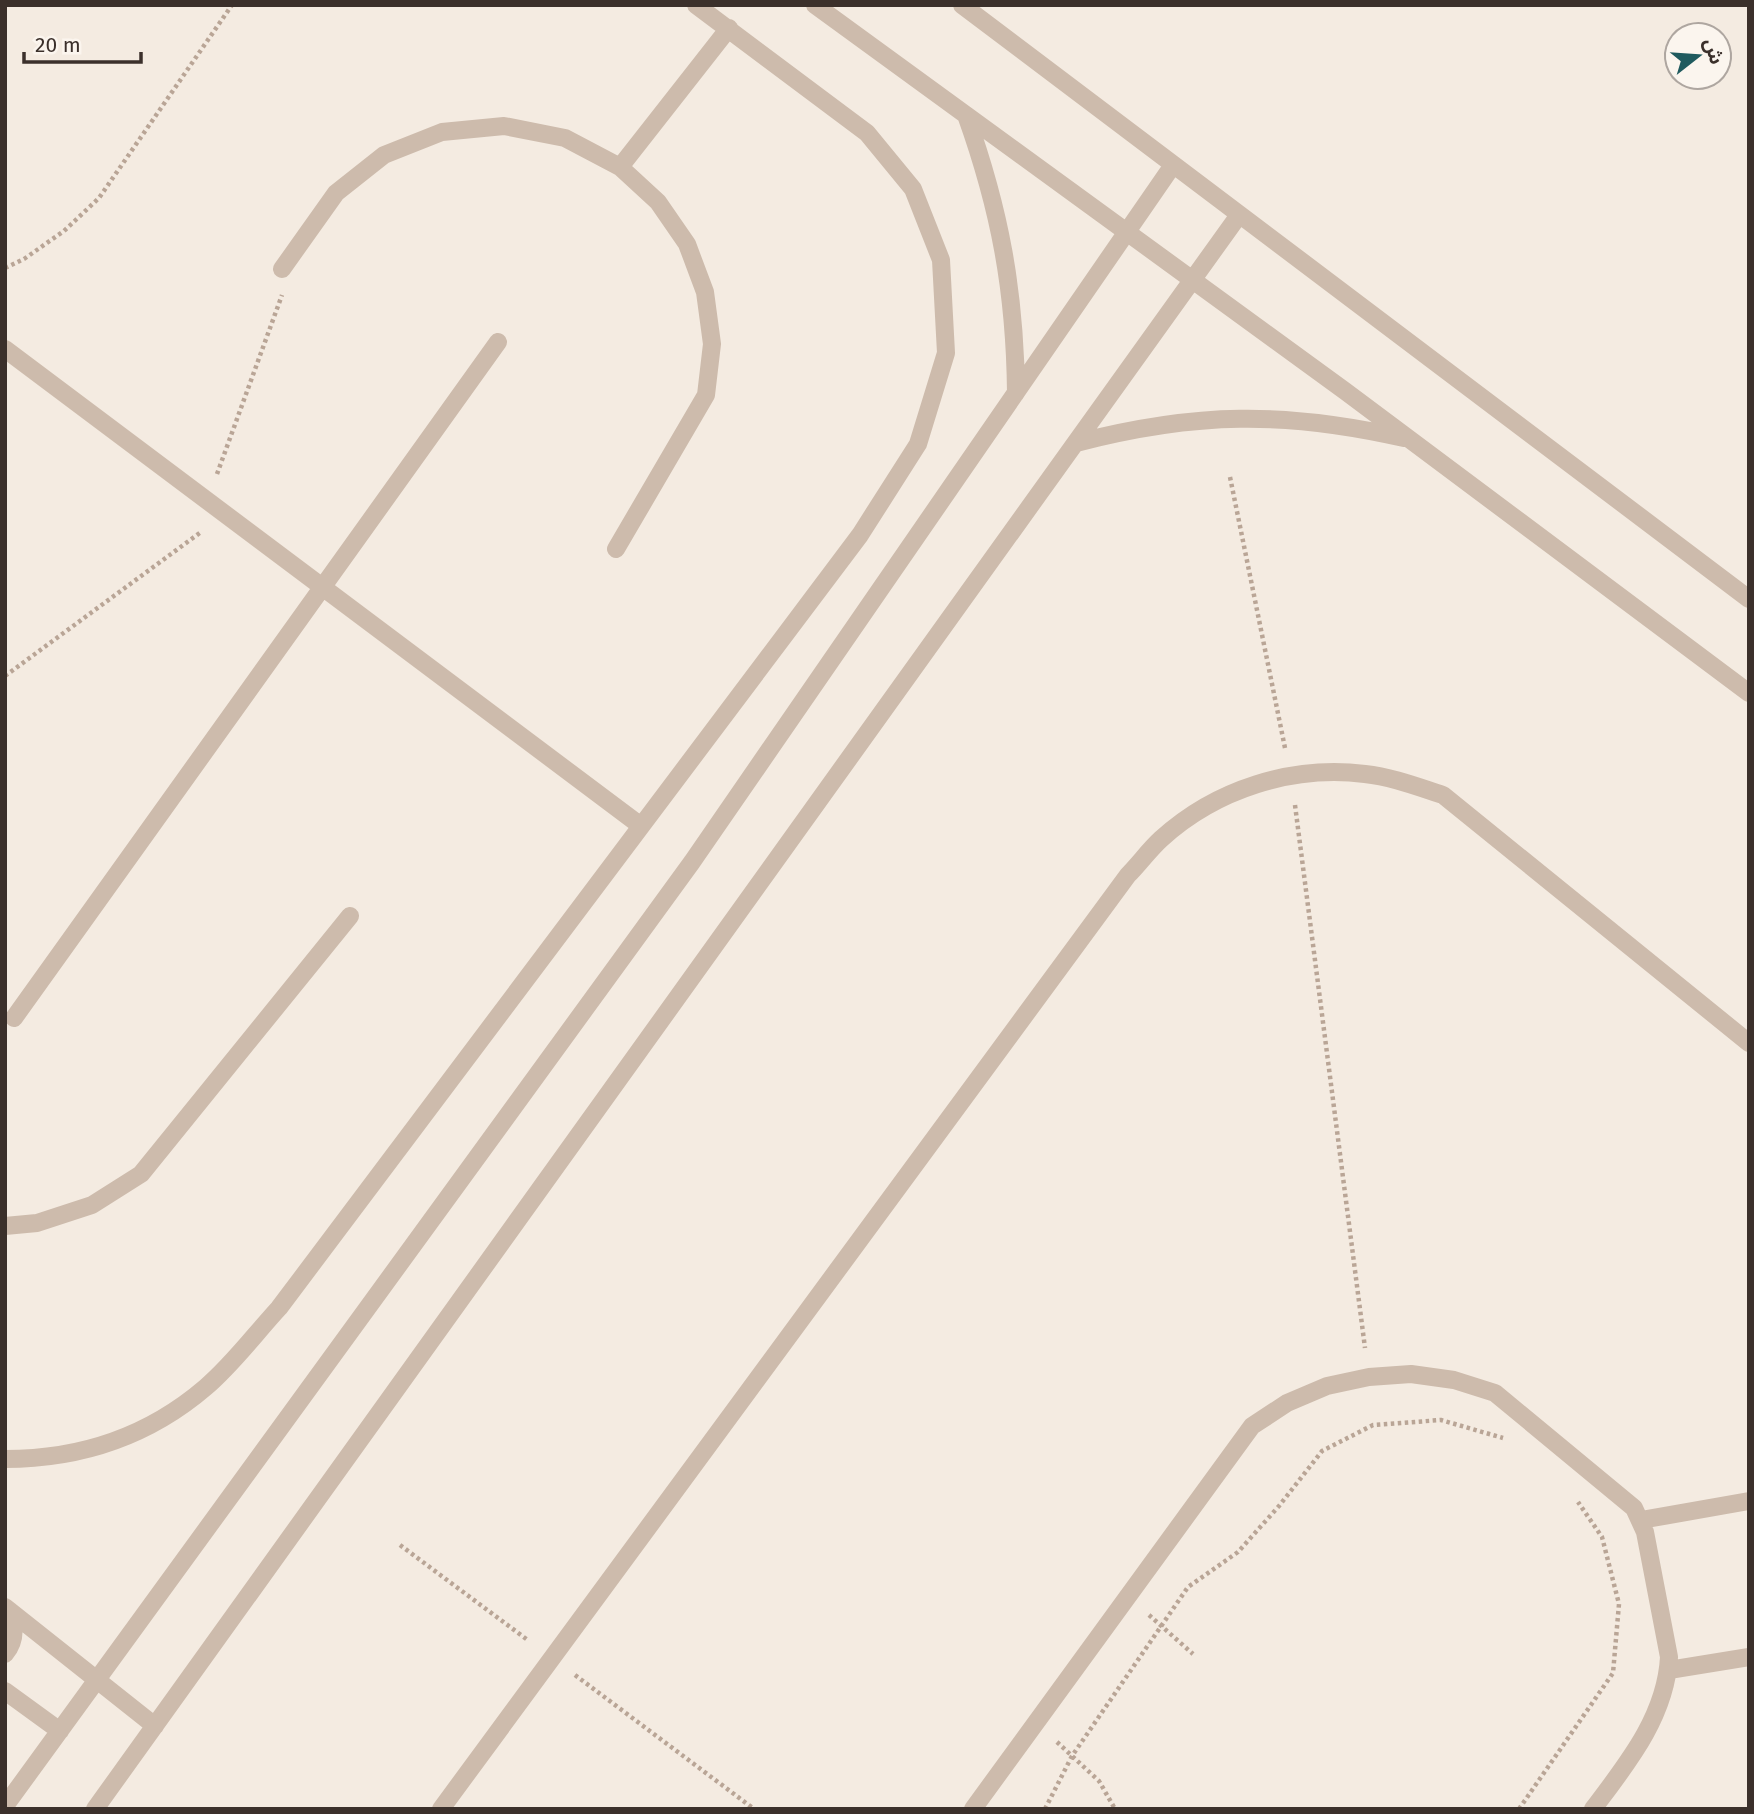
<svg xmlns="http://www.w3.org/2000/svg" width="1754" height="1814" font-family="'Fira Sans','Noto Sans Arabic',sans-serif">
  <rect width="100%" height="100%" fill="#f4ebe1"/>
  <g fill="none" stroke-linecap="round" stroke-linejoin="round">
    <path stroke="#b9a596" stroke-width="4.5" stroke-dasharray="3.5 3.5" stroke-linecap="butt" d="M 5,268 L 24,259 L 64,231 L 99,198 L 232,5
      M 217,474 L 282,295
      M 1230,477 L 1285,748
      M 5,676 L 201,532
      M 1295,805 L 1365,1348
      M 400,1545 L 529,1641
      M 1149,1615 L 1193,1654
      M 575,1675 L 754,1809
      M 1057,1742 L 1099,1781 L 1115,1809
      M 1045,1809 L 1072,1756 L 1188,1587 L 1238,1552 L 1279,1506 L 1322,1451 L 1373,1425 L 1441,1420 L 1503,1438
      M 1519,1809 L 1613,1673 L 1619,1604 L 1602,1537 L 1578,1502"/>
    <path stroke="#cdbbac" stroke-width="18" d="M 815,5 L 1345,391 L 1749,693
      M 962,5 L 1749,599
      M 966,115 C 1000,210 1015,291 1016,393
      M 620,167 L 729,28
      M 282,269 L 336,193 L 384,155 L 442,132 L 504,126 L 565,138 L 620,167 L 658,202 L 687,244 L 705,292 L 712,344 L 706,395 L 616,549
      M 5,349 L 641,826
      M 1076,443 C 1195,412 1285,411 1404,438
      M 14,1018 L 498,342
      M 5,1226 L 37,1223 L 92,1205 L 141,1174 L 350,916
      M 5,1459 C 80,1459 149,1436 206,1387 C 233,1364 255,1334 279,1308 L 860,535 L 918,444 L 946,353 L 941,260 L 913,189 L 867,133 L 696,5
      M 1641,1520 L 1749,1501
      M 5,1607 L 155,1726
      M 5,1654 C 17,1640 15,1625 9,1610
      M 1669,1670 L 1749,1657
      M 5,1691 L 60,1731
      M 5,1806 L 692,862 L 1173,165
      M 95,1809 L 1239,215
      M 441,1809 L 1128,875 C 1139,864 1149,850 1161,839 C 1216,789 1292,765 1365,774 C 1392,777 1418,787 1443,795 L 1749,1043
      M 973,1809 L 1252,1426 L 1287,1403 L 1327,1386 L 1369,1377 L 1411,1374 L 1454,1380 L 1495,1393 L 1634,1508 L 1645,1532 L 1669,1657 C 1666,1716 1627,1764 1593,1809"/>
  </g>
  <rect width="1754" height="1814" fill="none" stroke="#3b302b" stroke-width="14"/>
  <g transform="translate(1698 56) rotate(73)"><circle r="33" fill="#fbf5ee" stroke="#aea6a0" stroke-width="2"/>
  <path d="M0-5L12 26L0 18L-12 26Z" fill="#1f5a5e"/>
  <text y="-10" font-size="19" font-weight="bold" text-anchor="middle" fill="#3b302b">ش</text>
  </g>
  <path d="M24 52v10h117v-10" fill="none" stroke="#3b302b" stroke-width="3.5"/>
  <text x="35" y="52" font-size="21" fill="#3b302b" stroke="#fbf5ee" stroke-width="5" paint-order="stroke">20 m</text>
</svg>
